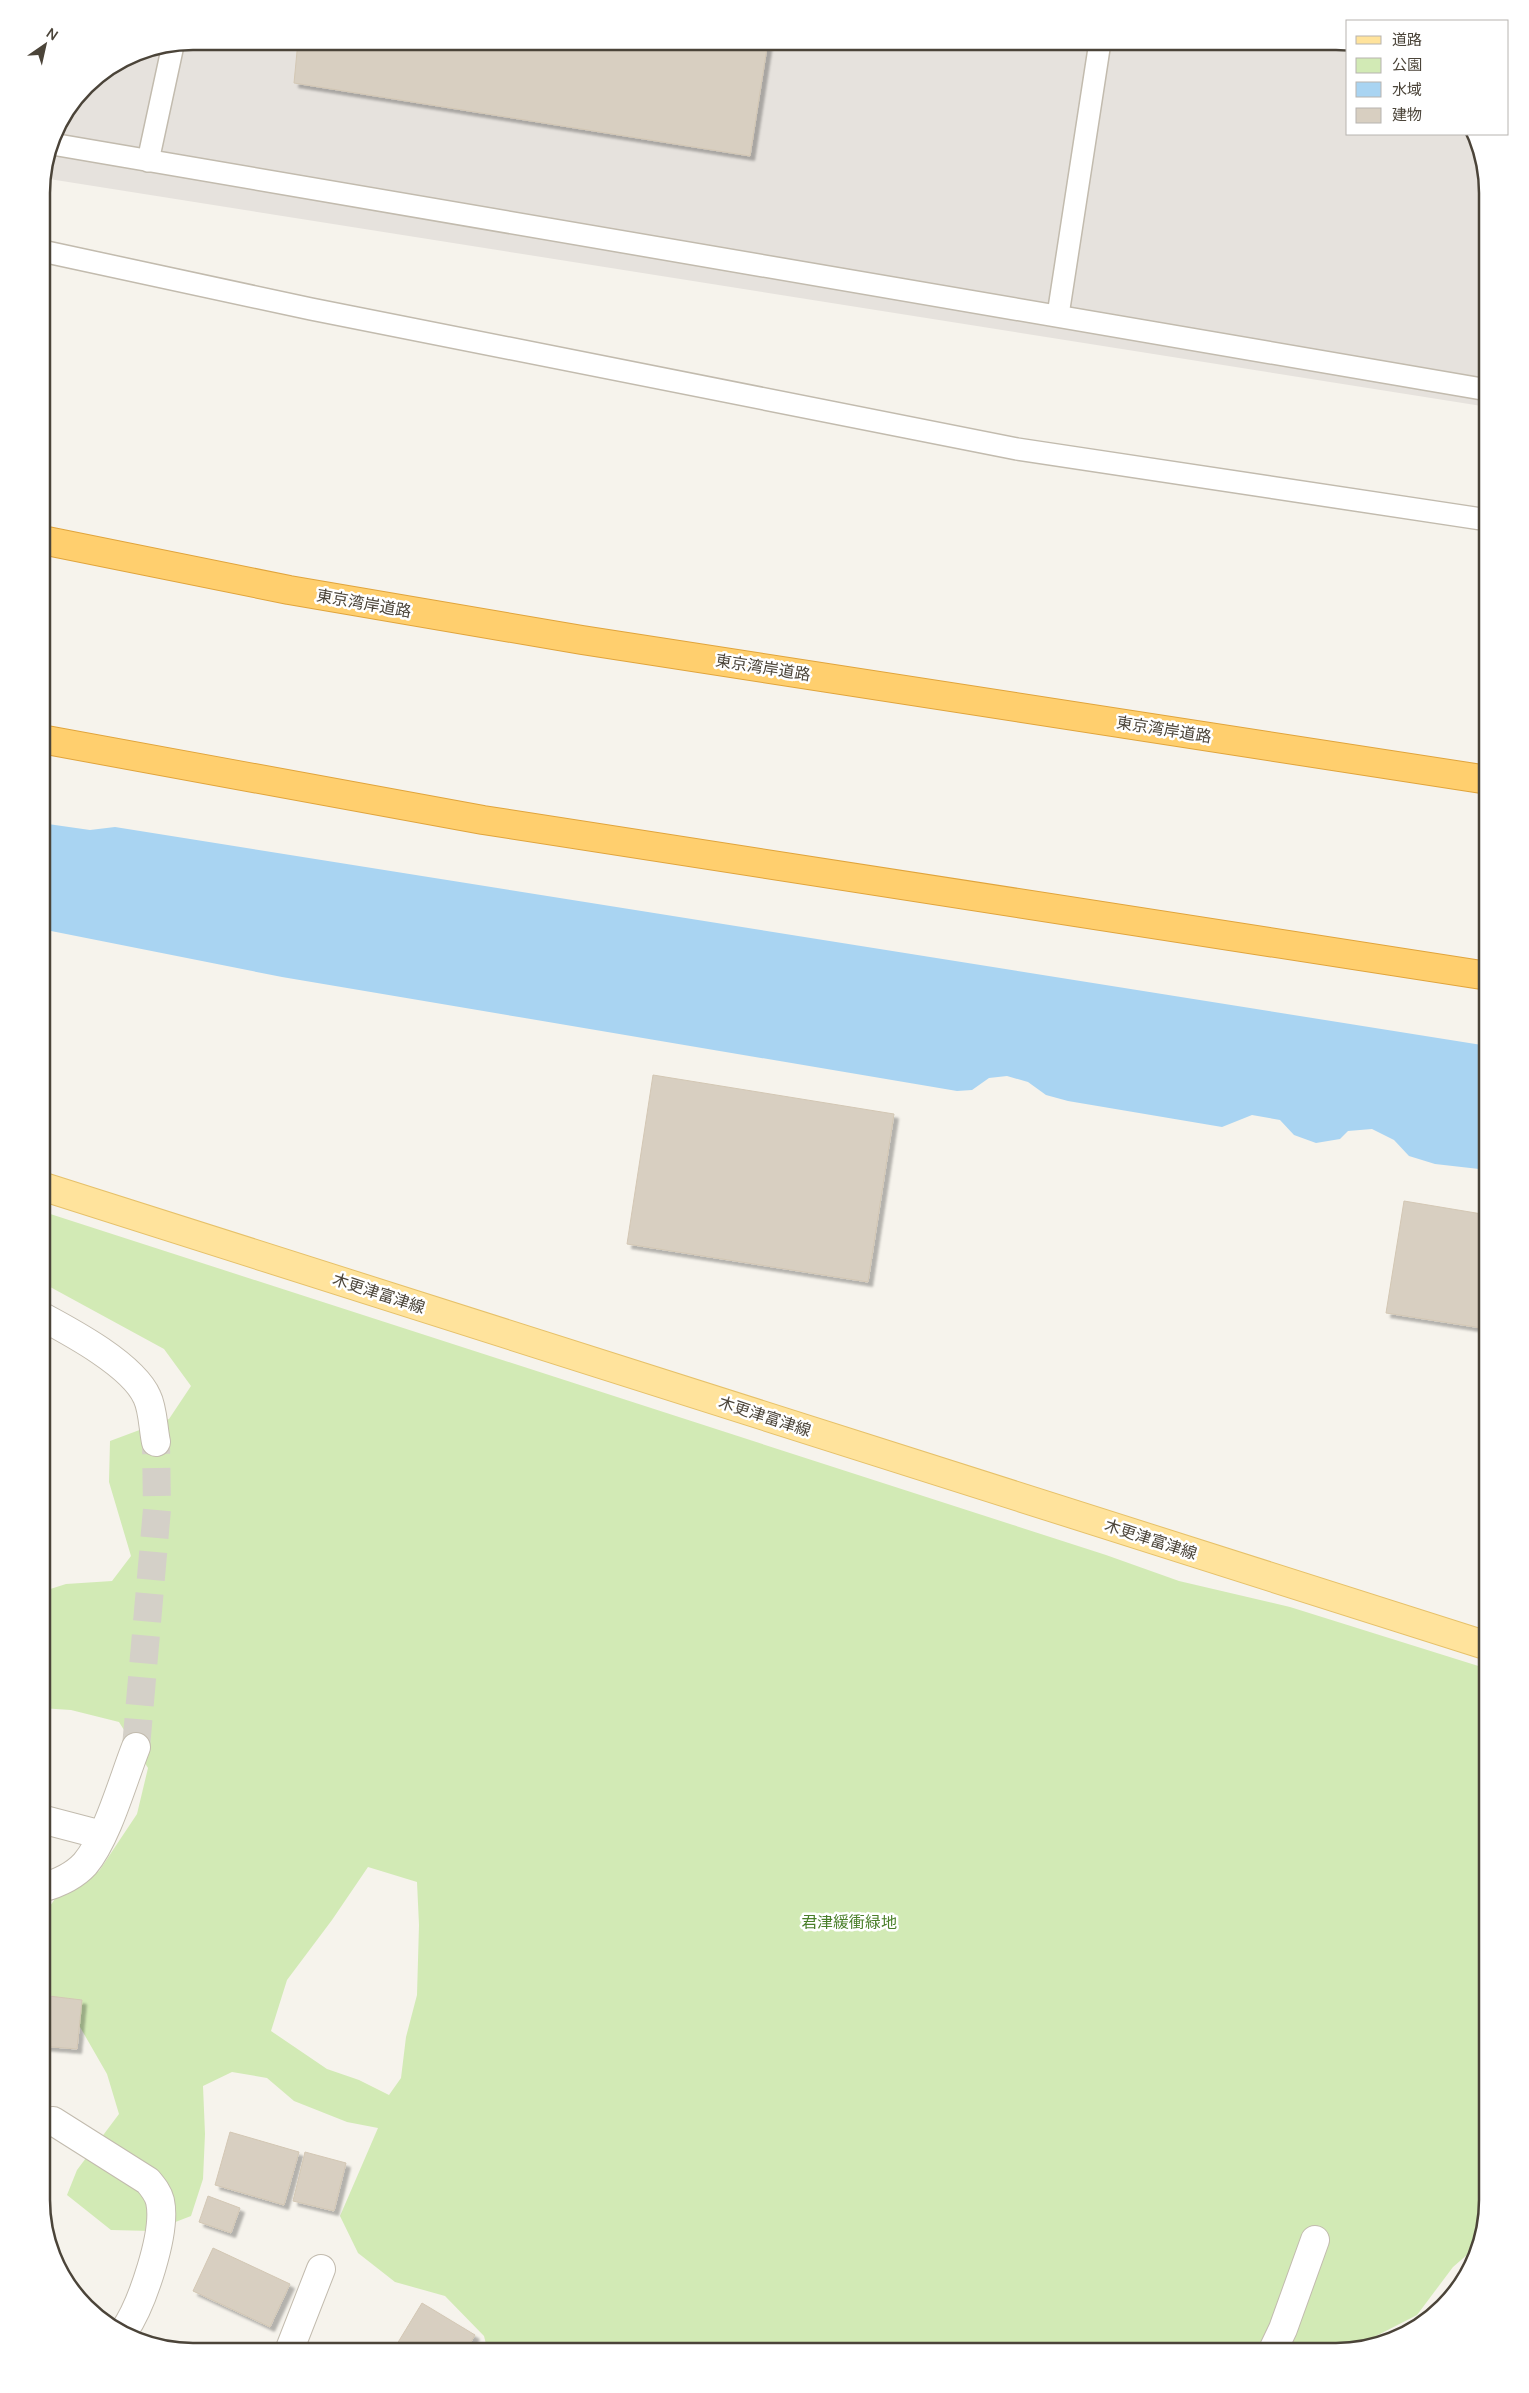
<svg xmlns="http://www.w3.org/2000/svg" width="1529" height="2393" font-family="Manrope,'Noto Sans JP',sans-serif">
  <defs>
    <filter id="shadow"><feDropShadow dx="4.5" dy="4.5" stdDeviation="1" flood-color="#0004"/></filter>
  </defs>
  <rect width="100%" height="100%" fill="#f6f3ec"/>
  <path fill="#e6e2dd" d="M 193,41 L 1346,42 L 1348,134 L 1474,134 L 1488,193 L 1488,407 L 43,178 L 57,126 L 86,85 L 135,53 Z"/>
  <path fill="#d2eab5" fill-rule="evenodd" d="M 41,1211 L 1106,1555 L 1179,1581 L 1290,1607 L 1488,1669 L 1488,2200 L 1482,2242 L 1453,2267 L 1417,2315 L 1376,2336 L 1371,2344 L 1336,2352 L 488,2352 L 484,2336 L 445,2296 L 395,2282 L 358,2253 L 340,2216 L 378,2128 L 347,2122 L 294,2101 L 267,2078 L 232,2072 L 203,2086 L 205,2134 L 203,2179 L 191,2216 L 152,2231 L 111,2230 L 67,2195 L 77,2170 L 119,2114 L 107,2074 L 80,2027 L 45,1989 L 41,1988 L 41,1919 L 59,1893 L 99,1871 L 137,1814 L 148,1768 L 119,1722 L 71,1710 L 41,1708 L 41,1592 L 66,1584 L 112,1581 L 131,1556 L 109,1482 L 110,1441 L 169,1419 L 191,1386 L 164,1349 L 41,1282 ZM 368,1867 L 417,1882 L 419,1925 L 417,1995 L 406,2037 L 401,2078 L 389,2095 L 359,2080 L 327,2069 L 271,2031 L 287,1980 L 332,1920 Z"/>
  <path fill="#a9d4f2" d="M 41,823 L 90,830 L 115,827 L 1488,1046 L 1488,1170 L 1435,1164 L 1409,1156 L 1394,1140 L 1372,1129 L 1348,1131 L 1340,1139 L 1316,1143 L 1294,1135 L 1280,1120 L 1252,1115 L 1222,1127 L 1068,1101 L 1046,1095 L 1028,1082 L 1007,1076 L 989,1078 L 972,1090 L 957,1091 L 282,977 L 41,929 Z"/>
  <path fill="#d8cfc1" stroke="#d3c7b4" filter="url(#shadow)" d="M 298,41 L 768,41 L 750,156 L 294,83 Z
    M 653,1075 L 894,1114 L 868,1282 L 627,1244 Z
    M 1404,1201 L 1488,1215 L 1488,1329 L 1386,1313 Z
    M 41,1995 L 82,2000 L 77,2049 L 41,2046 Z
    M 230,2132 L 299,2152 L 284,2205 L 215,2185 Z
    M 305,2152 L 346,2163 L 334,2211 L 293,2201 Z
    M 208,2196 L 240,2208 L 231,2233 L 199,2222 Z
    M 213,2248 L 290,2284 L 270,2327 L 193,2291 Z
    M 422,2303 L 475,2335 L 465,2352 L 410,2352 L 397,2344 Z"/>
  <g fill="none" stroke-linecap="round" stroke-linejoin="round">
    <path stroke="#d4d0c8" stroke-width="28" stroke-dasharray="28 14" stroke-linecap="butt" d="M 136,1747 L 157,1509 L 156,1442"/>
    <g stroke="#c2bbae" stroke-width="24">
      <path id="lane" d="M 52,144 L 1488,390
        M 148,161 L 173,45
        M 42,251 L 311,309 L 1017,449 L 1488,520
        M 1058,315 L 1100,42"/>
    </g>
    <g stroke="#c2bbae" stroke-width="30">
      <path id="street" d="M 41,1316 C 71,1332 133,1365 147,1397 C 153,1409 153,1428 156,1442
        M 41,1819 L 102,1835
        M 41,1888 C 56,1884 74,1876 85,1864 C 107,1838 123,1780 136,1747
        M 53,2121 L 148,2181 C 153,2187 158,2193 160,2201 C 167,2232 142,2305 124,2331
        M 289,2351 L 321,2269
        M 1272,2352 L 1283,2329 L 1315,2240"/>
    </g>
    <g stroke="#e6c16a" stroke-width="30">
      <path id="primary" d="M 41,1186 L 1488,1646"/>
    </g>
    <g stroke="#e0a43c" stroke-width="30">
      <path id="highway" d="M 42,540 L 289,590 L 582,640 L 1488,780
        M 41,739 L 483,820 L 1488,976"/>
    </g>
    <use href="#lane" stroke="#fff" stroke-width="21"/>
    <use href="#street" stroke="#fff" stroke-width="28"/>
    <use href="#primary" stroke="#ffe39c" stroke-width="28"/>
    <use href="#highway" stroke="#ffcf6e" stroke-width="28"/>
  </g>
  <g text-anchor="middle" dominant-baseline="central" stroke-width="5" stroke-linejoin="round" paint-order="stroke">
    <g font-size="16" fill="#4b4439" stroke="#fff">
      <text transform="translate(364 603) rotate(10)">東京湾岸道路</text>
      <text transform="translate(763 667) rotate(9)">東京湾岸道路</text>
      <text transform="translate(1164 729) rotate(9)">東京湾岸道路</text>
      <text transform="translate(379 1293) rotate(18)">木更津富津線</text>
      <text transform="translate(765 1416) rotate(18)">木更津富津線</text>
      <text transform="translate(1151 1539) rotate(18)">木更津富津線</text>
    </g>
    <g font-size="16" fill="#4a7f2a" stroke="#fff">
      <text x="849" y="1922">君津緩衝緑地</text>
    </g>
  </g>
  <path d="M0 0H1529V2393H0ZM193 50H1336A143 143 0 0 1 1479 193V2200A143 143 0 0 1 1336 2343H193A143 143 0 0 1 50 2200V193A143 143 0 0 1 193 50Z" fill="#fff" fill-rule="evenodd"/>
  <path fill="none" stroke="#4b4439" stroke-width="2.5" d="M193 50H1336A143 143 0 0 1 1479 193V2200A143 143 0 0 1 1336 2343H193A143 143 0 0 1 50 2200V193A143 143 0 0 1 193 50Z"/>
  <rect x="1346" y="20" width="162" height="115" fill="#ffffff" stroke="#b7b4b0"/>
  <rect x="1356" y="36" width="25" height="8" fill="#ffe39c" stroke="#b7b4b0"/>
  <text x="1392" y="45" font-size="15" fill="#4b4439">道路</text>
  <rect x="1356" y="58" width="25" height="15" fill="#d2eab5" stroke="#b7b4b0"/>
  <text x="1392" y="70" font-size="15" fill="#4b4439">公園</text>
  <rect x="1356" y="82" width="25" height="15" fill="#a9d4f2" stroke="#b7b4b0"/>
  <text x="1392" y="95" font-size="15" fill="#4b4439">水域</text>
  <rect x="1356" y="108" width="25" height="15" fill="#d8cfc1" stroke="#b7b4b0"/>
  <text x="1392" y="120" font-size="15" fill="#4b4439">建物</text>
  <g transform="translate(45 45) rotate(34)" stroke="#ffffff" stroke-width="4" paint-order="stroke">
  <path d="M0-4L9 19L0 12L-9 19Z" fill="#4b4439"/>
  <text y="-8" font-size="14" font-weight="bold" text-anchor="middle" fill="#4b4439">N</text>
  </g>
</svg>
